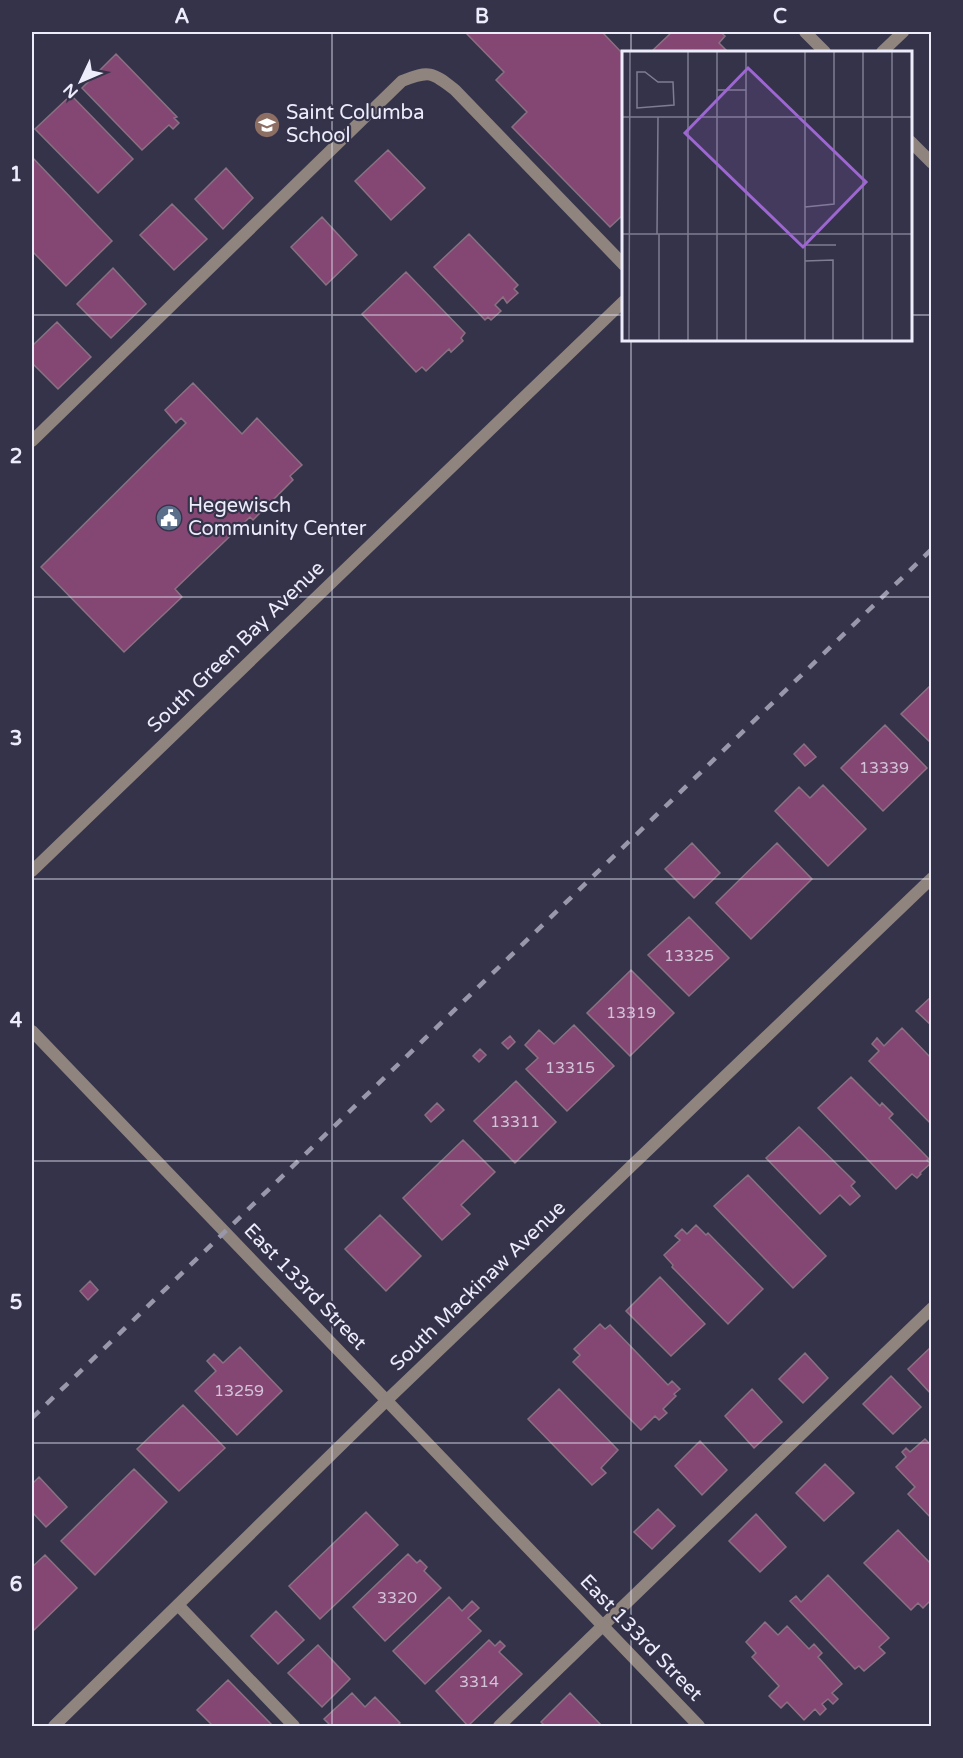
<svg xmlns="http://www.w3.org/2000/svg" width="963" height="1758" font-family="'Varela Round',sans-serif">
  <rect width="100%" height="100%" fill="#34334a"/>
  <path fill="#844774" stroke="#897182" stroke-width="1.5" d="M 465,32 L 602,32 L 624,55 L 624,214 L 610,227 L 512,127 L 527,112 L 496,80 L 504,72 Z
    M 672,32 L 720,32 L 725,36 L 719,43 L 728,52 L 651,52 Z
    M 116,54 L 177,117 L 174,118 L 179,123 L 173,129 L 169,125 L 142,150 L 82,88 Z
    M 71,95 L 133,159 L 98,193 L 35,129 Z
    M 388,150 L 425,188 L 391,220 L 355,181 Z
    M 32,157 L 112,241 L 66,286 L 32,251 Z
    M 226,168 L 253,198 L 223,229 L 195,199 Z
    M 172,204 L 207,239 L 174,270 L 140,235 Z
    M 322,217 L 357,255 L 326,285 L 291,247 Z
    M 469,234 L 518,285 L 514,289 L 518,293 L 507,303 L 503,297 L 495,305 L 501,311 L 491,320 L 488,317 L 485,320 L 434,267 Z
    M 113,268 L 146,304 L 111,338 L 77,304 Z
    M 406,272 L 465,333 L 461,338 L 463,341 L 451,352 L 449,349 L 426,371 L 422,367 L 416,372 L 362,314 Z
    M 57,322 L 91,357 L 58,389 L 32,363 L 32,346 Z
    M 193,383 L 242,434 L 257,418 L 302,465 L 290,476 L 293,480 L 253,520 L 250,517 L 175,589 L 182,597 L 124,652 L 41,567 L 186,423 L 181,418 L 176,423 L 165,410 Z
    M 932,684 L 932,744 L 901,714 Z
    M 885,725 L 927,768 L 883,811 L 841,768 Z
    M 804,744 L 816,757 L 805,766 L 794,754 Z
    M 823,785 L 866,829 L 828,866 L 775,811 L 799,787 L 810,798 Z
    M 692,843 L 720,873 L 694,898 L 665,869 Z
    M 777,843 L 812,879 L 751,939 L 716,903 Z
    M 689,917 L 729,958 L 689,996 L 648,955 Z
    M 631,970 L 674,1013 L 630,1056 L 587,1013 Z
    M 932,996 L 932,1026 L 916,1011 Z
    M 574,1025 L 614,1066 L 567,1111 L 526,1069 L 538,1058 L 525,1045 L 539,1030 L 554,1044 Z
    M 902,1028 L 932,1059 L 932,1125 L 869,1061 L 879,1051 L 872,1044 L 877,1038 L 884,1046 Z
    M 510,1036 L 515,1042 L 508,1049 L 502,1043 Z
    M 480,1049 L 486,1055 L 479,1062 L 473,1056 Z
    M 851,1077 L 880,1106 L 882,1103 L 893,1114 L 889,1118 L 929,1159 L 927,1160 L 930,1164 L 920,1173 L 921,1174 L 917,1178 L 912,1174 L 896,1189 L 818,1108 Z
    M 516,1081 L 556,1122 L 515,1163 L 474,1121 Z
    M 437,1103 L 444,1110 L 431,1122 L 425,1115 Z
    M 799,1127 L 855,1182 L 851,1186 L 860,1196 L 850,1205 L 840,1195 L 820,1214 L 766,1158 Z
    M 463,1140 L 495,1172 L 461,1205 L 470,1214 L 442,1240 L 403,1198 Z
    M 748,1175 L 826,1256 L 793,1288 L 714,1206 Z
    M 380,1215 L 421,1256 L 386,1291 L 345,1249 Z
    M 696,1225 L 706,1235 L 708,1233 L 763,1289 L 728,1324 L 672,1267 L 673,1265 L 664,1255 L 680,1240 L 675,1236 L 682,1229 L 687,1234 Z
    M 660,1277 L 705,1324 L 671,1356 L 626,1311 Z
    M 90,1281 L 98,1290 L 88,1300 L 80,1291 Z
    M 600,1324 L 605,1329 L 610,1325 L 668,1385 L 672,1381 L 680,1389 L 674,1394 L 676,1396 L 663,1409 L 667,1413 L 659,1420 L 655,1416 L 641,1430 L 573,1362 L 580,1355 L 574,1349 Z
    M 932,1346 L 932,1395 L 908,1369 Z
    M 240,1347 L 282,1391 L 237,1435 L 195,1391 L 216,1371 L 207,1361 L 214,1354 L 223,1363 Z
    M 805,1353 L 828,1378 L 803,1403 L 779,1379 Z
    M 891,1376 L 921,1407 L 893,1434 L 863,1404 Z
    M 559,1389 L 618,1450 L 601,1468 L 606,1473 L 592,1485 L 528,1419 Z
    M 752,1389 L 782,1422 L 754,1448 L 725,1416 Z
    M 183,1405 L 225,1448 L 179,1491 L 137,1449 Z
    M 925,1439 L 932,1446 L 932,1519 L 908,1494 L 915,1487 L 896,1467 L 906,1457 L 902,1452 L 906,1448 L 910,1452 Z
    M 700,1441 L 727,1470 L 702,1495 L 675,1466 Z
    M 825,1464 L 854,1493 L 824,1521 L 796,1493 Z
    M 134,1469 L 167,1502 L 95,1575 L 61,1541 Z
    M 39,1477 L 67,1507 L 46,1527 L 32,1512 L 32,1484 Z
    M 658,1509 L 675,1526 L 652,1549 L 634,1532 Z
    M 366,1512 L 398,1545 L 320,1619 L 289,1586 Z
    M 756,1514 L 786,1547 L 760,1572 L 729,1541 Z
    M 898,1530 L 932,1565 L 932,1599 L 923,1608 L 918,1603 L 911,1610 L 864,1563 Z
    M 408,1554 L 417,1563 L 420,1560 L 427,1567 L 424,1571 L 441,1588 L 385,1641 L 353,1607 Z
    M 45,1555 L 77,1588 L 32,1632 L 32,1567 Z
    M 828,1575 L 889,1638 L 879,1647 L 885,1653 L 864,1671 L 859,1666 L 855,1669 L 790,1601 L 796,1596 L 801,1602 Z
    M 449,1597 L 462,1611 L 472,1601 L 479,1608 L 468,1618 L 481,1631 L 425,1684 L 393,1651 Z
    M 276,1611 L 304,1640 L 278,1664 L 251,1636 Z
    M 765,1622 L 778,1635 L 787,1626 L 809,1649 L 814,1644 L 822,1653 L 818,1657 L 842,1684 L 832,1693 L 838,1699 L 833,1704 L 828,1699 L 822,1704 L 826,1709 L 820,1715 L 815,1709 L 804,1720 L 787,1702 L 781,1708 L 769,1696 L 779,1686 L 752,1657 L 756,1653 L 746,1642 Z
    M 489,1640 L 495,1646 L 500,1641 L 505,1646 L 499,1652 L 522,1674 L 468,1726 L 436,1691 Z
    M 318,1645 L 350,1679 L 322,1707 L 288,1673 Z
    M 228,1680 L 273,1726 L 213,1726 L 197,1710 Z
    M 352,1693 L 365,1707 L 375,1697 L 400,1723 L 396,1726 L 331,1726 L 324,1719 Z
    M 570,1693 L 602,1726 L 545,1726 L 541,1722 Z"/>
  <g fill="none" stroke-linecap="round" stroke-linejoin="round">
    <path stroke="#90847e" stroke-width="12" d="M 32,441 L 402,81 C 430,70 432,72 455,90 L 624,265
      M 178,1605 L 294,1726
      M 499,1726 L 932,1308"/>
    <path stroke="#90847e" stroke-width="12" d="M 882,52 L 903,32
      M 32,871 L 624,301
      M 32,1031 L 699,1726
      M 54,1726 L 386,1401 L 932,878"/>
    <path stroke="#90847e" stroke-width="12" d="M 805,32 L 825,52
      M 910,141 L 932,163"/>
    <path stroke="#9998ab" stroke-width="4.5" stroke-dasharray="10 10" stroke-linecap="butt" d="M 32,1418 L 932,549"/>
  </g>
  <path fill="none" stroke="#edecfb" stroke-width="1.5" stroke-opacity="0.55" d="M 332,32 L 332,1726M 631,32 L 631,52M 32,315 L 624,315M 910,315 L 932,315M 631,339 L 631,1726M 32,597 L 932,597M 32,879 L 932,879M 32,1161 L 932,1161M 32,1443 L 932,1443"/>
  <defs>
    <g id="school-disc" transform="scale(1.35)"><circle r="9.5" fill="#8d6e63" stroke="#34334a"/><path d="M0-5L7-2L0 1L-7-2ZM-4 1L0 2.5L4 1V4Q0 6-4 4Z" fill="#fff"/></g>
    <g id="civic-disc" transform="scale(1.35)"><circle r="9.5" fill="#5c6f8a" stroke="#34334a"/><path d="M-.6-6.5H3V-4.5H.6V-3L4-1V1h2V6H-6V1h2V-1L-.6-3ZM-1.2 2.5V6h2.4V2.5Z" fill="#fff"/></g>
  </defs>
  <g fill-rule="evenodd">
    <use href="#school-disc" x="267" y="125"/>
    <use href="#civic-disc" x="169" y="518"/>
  </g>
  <g text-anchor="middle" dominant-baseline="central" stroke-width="4.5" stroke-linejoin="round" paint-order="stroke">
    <g font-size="16" fill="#d3c3d9">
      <text x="884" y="768">13339</text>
      <text x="689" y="956">13325</text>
      <text x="631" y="1013">13319</text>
      <text x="570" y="1068">13315</text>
      <text x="515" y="1122">13311</text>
      <text x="239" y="1391">13259</text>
      <text x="397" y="1598">3320</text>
      <text x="479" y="1682">3314</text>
    </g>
    <g font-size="20" fill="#edecfb" stroke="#34334a" text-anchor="start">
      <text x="286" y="113">Saint Columba<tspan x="286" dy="23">School</tspan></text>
      <text x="188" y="506">Hegewisch<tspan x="188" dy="23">Community Center</tspan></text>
    </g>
    <g font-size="20" fill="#edecfb" stroke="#34334a">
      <text transform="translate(236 647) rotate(-44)">South Green Bay Avenue</text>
      <text transform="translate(478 1286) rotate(-44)">South Mackinaw Avenue</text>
      <text transform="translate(305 1287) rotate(46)">East 133rd Street</text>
      <text transform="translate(641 1638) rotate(46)">East 133rd Street</text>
    </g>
  </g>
  <g transform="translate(622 51)">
    <rect width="290" height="290" fill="#34334a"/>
    <path fill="none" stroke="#7e7d91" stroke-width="1.5" d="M 95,0 L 95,289M 124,0 L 124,289M 241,0 L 241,289M 270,0 L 270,289M 15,21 L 23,21 L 36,31 L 51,31 L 52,54 L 15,57 ZM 95,39 L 124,39M 0,66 L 290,66M 183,156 L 212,153 L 212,0M 0,183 L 290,183M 35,183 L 36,66M 183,194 L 214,194M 183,210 L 211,209 L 211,289M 7,289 L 8,0M 37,289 L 37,183M 66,289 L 66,0M 183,289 L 183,0"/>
    <path fill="#9d66d1" fill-opacity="0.15" stroke="#9d66d1" stroke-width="3" d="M 126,17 L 244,131 L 181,196 L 63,82 Z"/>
    <rect width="290" height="290" fill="none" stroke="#edecfb" stroke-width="3"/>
  </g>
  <rect width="963" height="1758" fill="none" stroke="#34334a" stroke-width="66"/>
  <g transform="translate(81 81) rotate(226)" stroke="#34334a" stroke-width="4.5" paint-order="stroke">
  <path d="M0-4.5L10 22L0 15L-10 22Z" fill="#edecfb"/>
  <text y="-9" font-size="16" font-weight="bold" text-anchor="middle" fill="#edecfb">N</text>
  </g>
  <rect x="33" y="33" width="897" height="1692" fill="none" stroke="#edecfb" stroke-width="2"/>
  <g font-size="20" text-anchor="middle" font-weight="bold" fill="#edecfb">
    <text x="182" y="23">A</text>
    <text x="482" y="23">B</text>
    <text x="780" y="23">C</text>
    <text x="16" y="181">1</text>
    <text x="16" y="463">2</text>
    <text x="16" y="745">3</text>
    <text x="16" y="1027">4</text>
    <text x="16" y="1309">5</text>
    <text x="16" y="1591">6</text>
  </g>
</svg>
